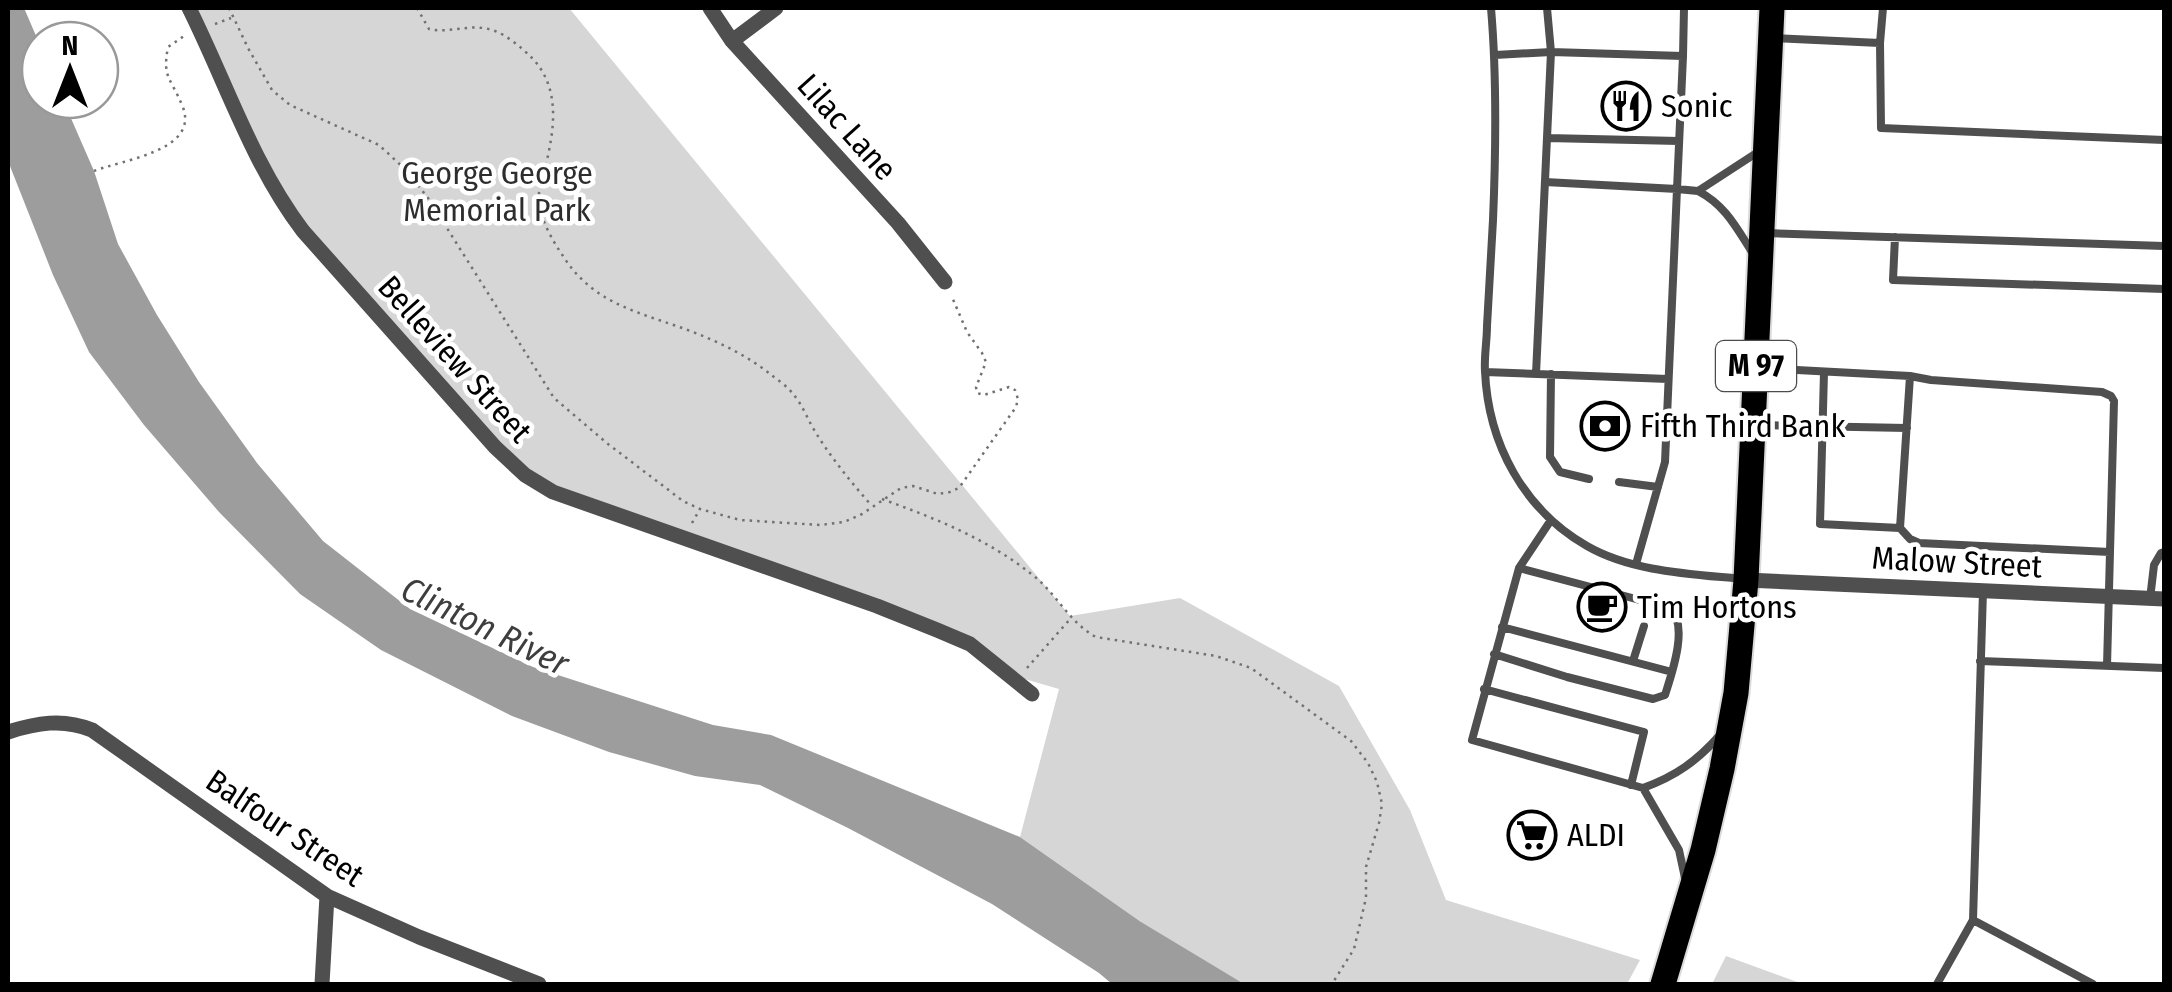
<svg xmlns="http://www.w3.org/2000/svg" width="2172" height="992" font-family="'Fira Sans Condensed',sans-serif">
  <rect width="100%" height="100%" fill="#fff"/>
  <path fill="#d6d6d6" d="M 189,8 L 569,8 L 1070,616 L 1180,598 L 1339,686 L 1410,810 L 1446,900 L 1640,960 L 1627,984 L 1127,984 L 1141,922 L 1020,837 L 1059,689 L 1007,674 L 970,644 L 525,475 L 303,231 Z
    M 1726,956 L 1803,984 L 1712,984 Z"/>
  <path fill="#9d9d9d" d="M 8,8 L 24,8 L 40,45 L 40,100 L 63,100 L 94,171 L 118,244 L 157,315 L 199,382 L 257,463 L 323,541 L 410,609 L 533,667 L 713,725 L 771,735 L 1020,837 L 1141,922 L 1244,984 L 1112,984 L 1099,973 L 992,904 L 848,828 L 760,785 L 695,776 L 609,752 L 512,716 L 381,650 L 300,594 L 219,512 L 144,425 L 89,352 L 53,275 L 8,161 Z"/>
  <g fill="none" stroke-linecap="round" stroke-linejoin="round">
    <g stroke="#dbdbdb" stroke-width="29">
      <path id="primary" d="M 1663,984 L 1703,850 L 1722,769 L 1736,693 L 1746,580 L 1772,8"/>
    </g>
    <path stroke="#717171" stroke-width="2.5" stroke-dasharray="2.5 5" stroke-linecap="butt" d="M 229,8 L 248,48 L 272,90 L 290,105 L 379,145 L 406,170 L 428,198 L 554,398 L 608,444 L 683,501 L 700,509 L 740,520 L 820,525 L 844,522 L 862,514 L 901,488 L 913,486 L 938,494 L 950,492 L 959,488 L 1016,407 L 1018,399 L 1015,390 L 1009,387 L 984,395 L 977,393 L 976,387 L 986,362 L 982,353 L 967,332 L 952,297
      M 417,8 L 429,29 C 451,34 472,22 495,31 C 508,36 522,48 532,58 C 560,87 555,127 546,164 C 544,174 539,184 539,194 C 537,214 552,240 563,256 C 596,308 646,313 698,334 C 723,344 749,357 770,374 C 778,380 788,387 793,394 C 803,405 808,421 816,433 C 832,459 851,482 871,505
      M 215,24 L 231,18
      M 94,171 C 121,160 202,151 182,105 C 171,78 162,78 168,47 L 184,36
      M 882,499 C 937,519 990,540 1035,577 C 1058,596 1070,623 1096,637 L 1216,656 L 1251,668 L 1351,741 L 1368,763 L 1377,782 L 1382,804 L 1379,823 L 1366,867 L 1366,898 L 1354,949 L 1332,984
      M 692,523 L 700,509
      M 1027,668 L 1071,618"/>
    <path stroke="#4f4f4f" stroke-width="8" d="M 1491,8 C 1497,78 1496,149 1493,220 C 1491,255 1489,290 1487,326 C 1487,341 1484,356 1485,371 C 1488,444 1524,510 1587,546 C 1632,572 1692,574 1742,579
      M 1883,8 L 1880,43 L 1881,128 L 2164,140
      M 1775,38 L 1880,43
      M 1495,55 L 1551,52 L 1547,8
      M 1683,56 L 1684,8
      M 1547,138 L 1679,141
      M 1766,233 L 2164,246
      M 1895,237 L 1893,280 L 2164,289
      M 1752,252 C 1736,227 1725,205 1698,191 L 1758,152
      M 1760,368 L 1910,376 L 1931,380 L 2102,392 L 2111,396 L 2114,401 L 2110,552
      M 1485,372 L 1668,379
      M 1824,372 L 1820,524 L 1900,528 L 1910,539 L 1919,543 L 2110,552 L 2107,666
      M 1536,374 L 1551,52 L 1683,56 L 1677,189 L 1545,182
      M 1551,374 L 1550,457 L 1560,472 L 1589,479
      M 1758,425 L 1907,428
      M 1619,482 L 1658,487
      M 1551,520 L 1519,568 L 1472,740 L 1643,788
      M 1900,528 L 1910,376
      M 1636,564 L 1665,462 L 1677,189 L 1698,191
      M 1983,591 L 1973,920 L 2093,984
      M 2150,599 L 2154,565 L 2161,553 L 2164,552
      M 1502,627 L 1672,672
      M 1494,654 L 1567,677 L 1653,699 L 1665,695 C 1672,673 1689,625 1670,608 L 1519,568
      M 1633,661 L 1644,626
      M 1980,661 L 2164,668
      M 1484,689 L 1644,732 L 1631,785
      M 1685,878 L 1679,850 L 1643,788 C 1676,776 1697,761 1720,735
      M 1937,984 L 1973,920"/>
    <path stroke="#4f4f4f" stroke-width="15" d="M 189,8 C 226,82 252,164 303,231 L 495,447 L 525,475 L 553,492 L 877,606 L 937,630 L 970,644 L 1032,694
      M 710,8 L 732,41 L 898,223 L 945,282
      M 732,41 L 776,8
      M 1746,580 L 2164,599
      M 8,732 C 36,723 63,718 92,730 L 327,896 L 419,937 L 539,984
      M 322,984 L 327,896"/>
    <use href="#primary" stroke="#000" stroke-width="25"/>
  </g>
  <defs>
    <g id="restaurant-ring" transform="scale(2.5)"><circle r="9.5" fill="#fff" stroke="#000" stroke-width="1.5"/><path d="M-5-6h1v4h1v-4h1v4h1v-4h1v5L-1.5 .5V6h-2V.5L-5-1ZM5-6V6H3V1.5H1.5Q1.5-4 5-6Z" fill="#000"/></g>
    <g id="bank-ring" transform="scale(2.5)"><circle r="9.5" fill="#fff" stroke="#000" stroke-width="1.5"/><path d="M-6-4H6V4H-6ZM0-2.3a2.3 2.3 0 1 0 0 4.6a2.3 2.3 0 1 0 0-4.6Z" fill="#000"/></g>
    <g id="cafe-ring" transform="scale(2.5)"><circle r="9.5" fill="#fff" stroke="#000" stroke-width="1.5"/><path d="M-5.5-4.5H6V0H3Q3 3.5 0 3.5H-2.5Q-5.5 3.5-5.5 0ZM3-3.2v2h1.7v-2ZM-6 4.5H4V6H-6Z" fill="#000"/></g>
    <g id="supermarket-ring" transform="scale(2.5)"><circle r="9.5" fill="#fff" stroke="#000" stroke-width="1.5"/><path d="M-6-5.5h2.5l.6 2H6L4.5 2H-2.5L-4.4-4H-6ZM-1.5 3.2a1.3 1.3 0 1 0 .1 0ZM3 3.2a1.3 1.3 0 1 0 .1 0Z" fill="#000"/></g>
  </defs>
  <g fill-rule="evenodd">
    <use href="#restaurant-ring" x="1626" y="106"/>
    <use href="#bank-ring" x="1605" y="426"/>
    <use href="#cafe-ring" x="1602" y="607"/>
    <use href="#supermarket-ring" x="1532" y="835"/>
  </g>
  <g text-anchor="middle" dominant-baseline="central" stroke-width="9" stroke-linejoin="round" paint-order="stroke">
    <rect fill="#fff" stroke="#4c4c4c" stroke-width="2.5" x="1716" y="341" width="80" height="50" rx="8"/>
    <g font-size="30" font-weight="bold" fill="#000">
      <text x="1756" y="366">M 97</text>
    </g>
    <g font-size="32" fill="#000" stroke="#fff" text-anchor="start">
      <text x="1661" y="106">Sonic</text>
      <text x="1640" y="426">Fifth Third Bank</text>
      <text x="1637" y="607">Tim Hortons</text>
      <text x="1567" y="835">ALDI</text>
    </g>
    <g font-size="32" fill="#000" stroke="#fff">
      <text transform="translate(847 127) rotate(48)">Lilac Lane</text>
      <text transform="translate(455 359) rotate(48)">Belleview Street</text>
      <text transform="translate(1957 562) rotate(3)">Malow Street</text>
      <text transform="translate(285 828) rotate(34)">Balfour Street</text>
    </g>
    <g font-size="32" fill="#2d2d2d" stroke="#fff">
      <text x="497" y="173">George George<tspan x="497" dy="37">Memorial Park</tspan></text>
    </g>
    <g font-size="35" font-style="italic" fill="#3e3e3e" stroke="#fff">
      <text transform="translate(485 626) rotate(26)">Clinton River</text>
    </g>
  </g>
  <rect width="2172" height="992" fill="none" stroke="#000000" stroke-width="20"/>
  <g transform="translate(70 70)"><circle r="48" fill="#ffffff" stroke="#999999" stroke-width="2.5"/>
  <path d="M0-8L18 38L0 25L-18 38Z" fill="#000000"/>
  <text y="-15" font-size="28" font-weight="bold" text-anchor="middle" fill="#000000">N</text>
  </g>
</svg>
